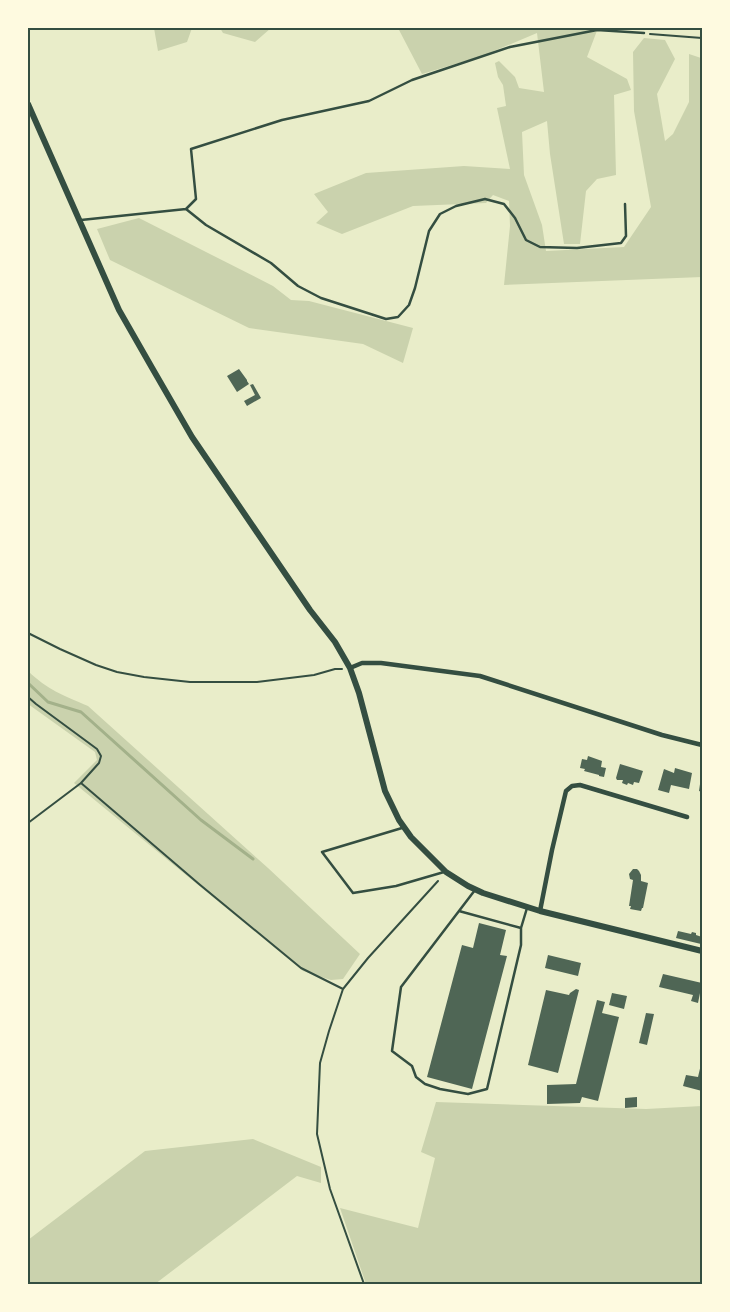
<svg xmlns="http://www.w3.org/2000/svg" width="730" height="1312" font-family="Jost,sans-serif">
  <rect width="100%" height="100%" fill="#e9edc9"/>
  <path fill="#cad2ad" d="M 154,28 L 192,28 L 187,42 L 158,51 Z
    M 220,28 L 271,28 L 255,42 L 223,33 Z
    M 398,28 L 598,28 L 587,57 L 627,79 L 631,90 L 614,95 L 616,175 L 597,179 L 586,191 L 580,244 L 564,244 L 550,154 L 547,121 L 522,132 L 524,175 L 542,225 L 546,251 L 624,247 L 651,207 L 634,111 L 633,52 L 644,38 L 665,40 L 675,59 L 657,94 L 665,141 L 673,134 L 689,102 L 689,54 L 701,58 L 702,60 L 702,277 L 504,285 L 510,226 L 509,201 L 493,195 L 486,203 L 413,206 L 342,234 L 316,223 L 328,212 L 314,194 L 366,173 L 464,166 L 510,169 L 497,108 L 506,106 L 503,85 L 498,77 L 495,63 L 499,61 L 515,77 L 519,88 L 544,92 L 537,33 L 482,56 L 422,74 Z
    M 139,218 L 273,286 L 291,300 L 309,301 L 413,328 L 403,363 L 363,344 L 249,328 L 110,260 L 97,229 Z
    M 28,671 C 48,690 62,695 88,706 L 268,868 L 360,954 L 343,979 L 331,980 L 303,971 L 74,783 L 97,760 L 95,752 L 28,704 Z
    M 436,1102 L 646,1109 L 702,1106 L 702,1284 L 366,1284 L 340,1208 L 418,1228 L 435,1158 L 421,1152 Z
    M 253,1139 L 321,1167 L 321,1183 L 297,1176 L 155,1284 L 28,1284 L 28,1240 L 145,1151 Z"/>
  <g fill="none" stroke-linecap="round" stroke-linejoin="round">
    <path stroke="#a3b18a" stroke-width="3" d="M 28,683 L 48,702 L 81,712 L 201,820 L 253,859"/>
  </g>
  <path fill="#4f6655" d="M 239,369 L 247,380 L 247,381 L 249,384 L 237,392 L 227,376 Z
    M 253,384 L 261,398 L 247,406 L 244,401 L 255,395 L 250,385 Z
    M 588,756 L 602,761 L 601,767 L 606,768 L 604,777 L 599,776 L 599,775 L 584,771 L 585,769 L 580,768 L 582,759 L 587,760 Z
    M 620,764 L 643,771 L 639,783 L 634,782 L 633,785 L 628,783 L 627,785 L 622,783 L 623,780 L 617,780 L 616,778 Z
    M 675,768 L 692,773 L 689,789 L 671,785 L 669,793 L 658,790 L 664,769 L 674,773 Z
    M 701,777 L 702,777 L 702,792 L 699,791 Z
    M 633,869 L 637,869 L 639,871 L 641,875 L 641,881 L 648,883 L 643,908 L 642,908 L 641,911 L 630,909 L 631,906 L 629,906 L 633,880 L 630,879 L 629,874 Z
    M 479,923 L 506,930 L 500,955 L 507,956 L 472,1089 L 427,1077 L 462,945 L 473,948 Z
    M 678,931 L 691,934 L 692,932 L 696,933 L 696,935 L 702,937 L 701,944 L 676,938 Z
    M 548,955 L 581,963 L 578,976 L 545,968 Z
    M 663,974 L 702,983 L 698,1003 L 691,1001 L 693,995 L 659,987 Z
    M 576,989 L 579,990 L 558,1073 L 528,1065 L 546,990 L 569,995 L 570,993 Z
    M 612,993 L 627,996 L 624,1009 L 609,1005 Z
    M 597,1000 L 605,1002 L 602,1013 L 619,1017 L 598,1101 L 582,1097 L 580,1103 L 547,1104 L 547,1085 L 576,1084 Z
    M 646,1013 L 654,1014 L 647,1045 L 639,1043 Z
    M 702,1060 L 702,1091 L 683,1086 L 686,1075 L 698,1077 Z
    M 637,1097 L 637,1107 L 625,1108 L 625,1098 Z"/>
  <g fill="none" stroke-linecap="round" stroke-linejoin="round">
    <path stroke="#344e41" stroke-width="2" d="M 650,34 L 702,38
      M 28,633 L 60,649 L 96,665 L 117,672 L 144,677 L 190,682 L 257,682 L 314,675 L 335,669 L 342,669
      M 28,697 L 36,704 L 97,749 L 101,756 L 99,763 L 81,783 L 199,884 L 301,968 L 343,989
      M 28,823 L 81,783
      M 364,1284 L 330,1189 L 317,1134 L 320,1063 L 329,1031 L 343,989 L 368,958 L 438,881"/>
    <path stroke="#344e41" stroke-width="2.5" d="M 186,209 L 206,225 L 271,263 L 298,286 L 321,298 L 386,319 L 398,317 L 409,305 L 415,288 L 429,231 L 440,214 L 456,206 L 485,199 L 504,204 L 515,218 L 526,240 L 540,247 L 577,248 L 621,243 L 626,236 L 625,204
      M 81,220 L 186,209 L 196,199 L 191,149 L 282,120 L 369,101 L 412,80 L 510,47 L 597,30 L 644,33
      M 402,828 L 322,852 L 353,893 L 396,886 L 444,872
      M 459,911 L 521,928 L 521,945 L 487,1089 L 468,1094 L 440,1089 L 425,1084 L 416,1077 L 412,1066 L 392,1051 L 401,987 L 475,890
      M 521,928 L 527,908"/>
    <path stroke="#344e41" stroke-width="4.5" d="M 350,668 L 362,663 L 381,663 L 480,676 L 662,735 L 702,745
      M 540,911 L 552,850 L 566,791 L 572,786 L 580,785 L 687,817"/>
    <path stroke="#344e41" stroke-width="6" d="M 28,104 L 119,310 L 151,366 L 192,437 L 310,610 L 335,642 L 350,668 L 359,693 L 385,791 L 399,820 L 411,837 L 446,872 L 468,886 L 483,893 L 540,911 L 702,951"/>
  </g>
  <rect width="730" height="1312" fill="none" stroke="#fefae0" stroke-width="58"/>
  <rect x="29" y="29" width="672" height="1254" fill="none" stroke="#344e41" stroke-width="2"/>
</svg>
